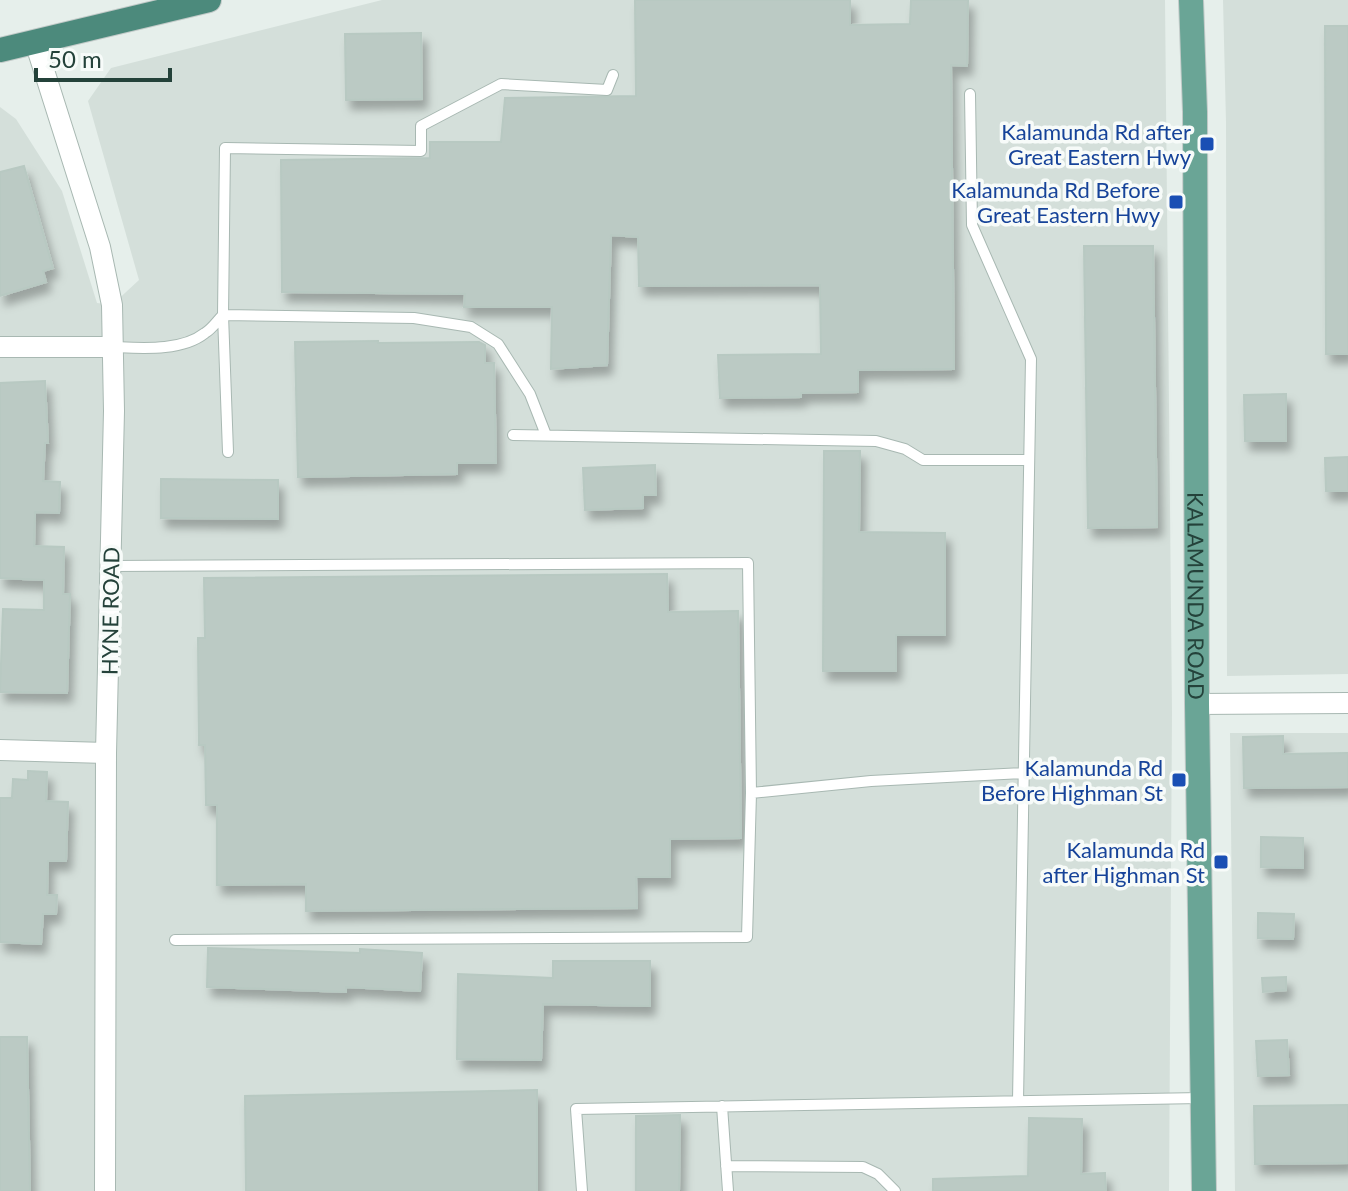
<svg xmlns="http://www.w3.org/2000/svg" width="1348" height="1191" font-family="Lato,sans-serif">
  <defs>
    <filter id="shadow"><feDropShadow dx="5" dy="9" stdDeviation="4" flood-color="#0004"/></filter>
  </defs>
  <rect width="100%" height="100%" fill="#e6efeb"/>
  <path fill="#d4dfda" d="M 382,0 L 1165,0 L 1172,712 L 1169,1191 L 0,1191 L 0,107 L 16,119 L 62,191 L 97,303 L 112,305 L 139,280 L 88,101 L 111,68 Z
    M 1223,0 L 1348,0 L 1348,674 L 1227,676 L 1226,122 Z
    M 1230,733 L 1348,733 L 1348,1191 L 1235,1191 Z"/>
  <path fill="#bbcac4" stroke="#b8c9c2" stroke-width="2" filter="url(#shadow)" d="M 635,0 L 850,0 L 850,25 L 910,24 L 911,0 L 968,0 L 967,66 L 951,65 L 954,369 L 858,370 L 858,392 L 801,393 L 801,397 L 720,398 L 718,355 L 821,354 L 820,285 L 639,286 L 638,237 L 611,235 L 607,365 L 551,369 L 552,307 L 464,307 L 465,294 L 282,292 L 281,160 L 430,158 L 430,142 L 501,142 L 505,98 L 636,96 Z
    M 1325,26 L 1348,26 L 1348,354 L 1326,354 Z
    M 421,33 L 422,99 L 346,100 L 345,34 Z
    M 24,166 L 53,268 L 43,271 L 46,282 L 0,296 L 0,172 Z
    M 1084,246 L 1153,246 L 1157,527 L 1088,528 Z
    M 378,341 L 378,343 L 479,342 L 485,345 L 485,363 L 494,363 L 496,463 L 457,463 L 457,474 L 298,477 L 295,342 Z
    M 45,381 L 48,443 L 45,443 L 43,481 L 60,482 L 59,513 L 35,512 L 34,546 L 64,547 L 63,594 L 70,594 L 67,693 L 0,692 L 3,609 L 44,610 L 44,580 L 0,578 L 0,383 Z
    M 1286,394 L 1286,441 L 1245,441 L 1244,395 Z
    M 824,451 L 860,451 L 859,532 L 945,533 L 945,635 L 896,635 L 896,671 L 823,671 Z
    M 1348,457 L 1348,491 L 1326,491 L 1325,458 Z
    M 655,465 L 656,495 L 643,495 L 643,508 L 585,510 L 583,468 Z
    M 161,479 L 278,480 L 278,519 L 161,518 Z
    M 667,574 L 668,612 L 738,611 L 741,838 L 670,839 L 670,877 L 636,877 L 637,908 L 306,911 L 306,884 L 217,885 L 217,805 L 206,805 L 205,745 L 199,745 L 198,638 L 205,638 L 204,578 Z
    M 1283,736 L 1283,754 L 1348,753 L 1348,787 L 1244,788 L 1243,737 Z
    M 28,771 L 47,772 L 46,801 L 68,802 L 66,861 L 48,861 L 47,895 L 57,895 L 56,914 L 43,914 L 41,944 L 0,942 L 0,798 L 12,798 L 13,779 L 28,780 Z
    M 1261,837 L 1303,838 L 1303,868 L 1261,867 Z
    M 1258,913 L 1294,914 L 1293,939 L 1258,938 Z
    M 208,948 L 360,953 L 360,949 L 422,953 L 420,991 L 346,987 L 346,992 L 207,987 Z
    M 553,961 L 650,961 L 650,1006 L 543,1004 L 541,1060 L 457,1059 L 458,974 L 553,978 Z
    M 1286,977 L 1286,990 L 1263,992 L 1262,978 Z
    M 0,1037 L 27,1037 L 30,1191 L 0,1191 Z
    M 1287,1040 L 1289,1075 L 1258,1076 L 1256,1041 Z
    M 537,1090 L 537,1191 L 246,1191 L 245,1096 Z
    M 1348,1105 L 1348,1163 L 1255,1164 L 1254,1106 Z
    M 680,1115 L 679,1191 L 636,1191 L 636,1116 Z
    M 1029,1118 L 1082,1119 L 1081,1174 L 1105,1173 L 1106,1191 L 933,1191 L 933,1179 L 1028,1176 Z"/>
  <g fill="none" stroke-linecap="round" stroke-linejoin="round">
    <g stroke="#a8b8b2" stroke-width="12">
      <path id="service" d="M 970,94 L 972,225 L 1031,359 L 1018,1101
        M 112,347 C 140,348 181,352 205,333 C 212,329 217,321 223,315 L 414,318 L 471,327 L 498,344 L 530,394 L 546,435
        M 513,435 L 876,441 L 905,449 L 923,460 L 1029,460
        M 228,452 L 223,315 L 225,148 L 421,151 L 421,126 L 501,84 L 607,90 L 613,75
        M 111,566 L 748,563 L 751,793 L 747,937 L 175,940
        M 751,793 L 871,781 L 1024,773
        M 722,1106 L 728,1191
        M 726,1166 L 863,1167 L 878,1174 L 895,1191
        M 582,1191 L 576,1109 L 1201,1098"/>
    </g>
    <g stroke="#a8b8b2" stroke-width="22">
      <path id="minor" d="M 35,42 L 100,247 L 112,305 L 114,411 L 106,753 L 105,1191
        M 0,347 L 112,347
        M 1197,704 L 1348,703
        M 0,750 L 106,753"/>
    </g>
    <g stroke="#c2cac8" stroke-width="26">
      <g id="primary">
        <path id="s1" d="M 1191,0 L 1195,112 L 1197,704 L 1204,1191"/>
      </g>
    </g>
    <g stroke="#c2cac8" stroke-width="26">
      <path id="trunk" d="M 0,50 L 209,0"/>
    </g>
    <use href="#service" stroke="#fff" stroke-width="10"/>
    <use href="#minor" stroke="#fff" stroke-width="20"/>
    <use href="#primary" stroke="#6aa596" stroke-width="24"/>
    <use href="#trunk" stroke="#4c8a7c" stroke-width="24"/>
  </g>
  <g fill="#1a4fb4" stroke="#f7fbf9" stroke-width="3">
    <rect x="1199" y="136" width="16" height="16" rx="4"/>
    <rect x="1168" y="194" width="16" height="16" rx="4"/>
    <rect x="1171" y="772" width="16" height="16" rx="4"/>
    <rect x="1213" y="854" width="16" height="16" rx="4"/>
  </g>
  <g text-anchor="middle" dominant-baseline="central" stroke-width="7" stroke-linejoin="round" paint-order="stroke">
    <g font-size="22" fill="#164399" stroke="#f7fbf9" text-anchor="end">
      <text x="1191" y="131">Kalamunda Rd after<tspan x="1191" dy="25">Great Eastern Hwy</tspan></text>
      <text x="1160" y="189">Kalamunda Rd Before<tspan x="1160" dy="25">Great Eastern Hwy</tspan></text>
      <text x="1163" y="767">Kalamunda Rd<tspan x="1163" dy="25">Before Highman St</tspan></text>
      <text x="1205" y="849">Kalamunda Rd<tspan x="1205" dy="25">after Highman St</tspan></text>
    </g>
    <g font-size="22" fill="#24423a" stroke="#f7fbf9">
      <text stroke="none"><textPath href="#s1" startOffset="596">KALAMUNDA ROAD</textPath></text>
      <text transform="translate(110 611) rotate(-89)">HYNE ROAD</text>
    </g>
  </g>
  <path d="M36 68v12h134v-12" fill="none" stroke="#24423a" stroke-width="4"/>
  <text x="48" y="68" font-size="24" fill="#24423a" stroke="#f7fbf9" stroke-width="6" paint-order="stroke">50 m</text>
</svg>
